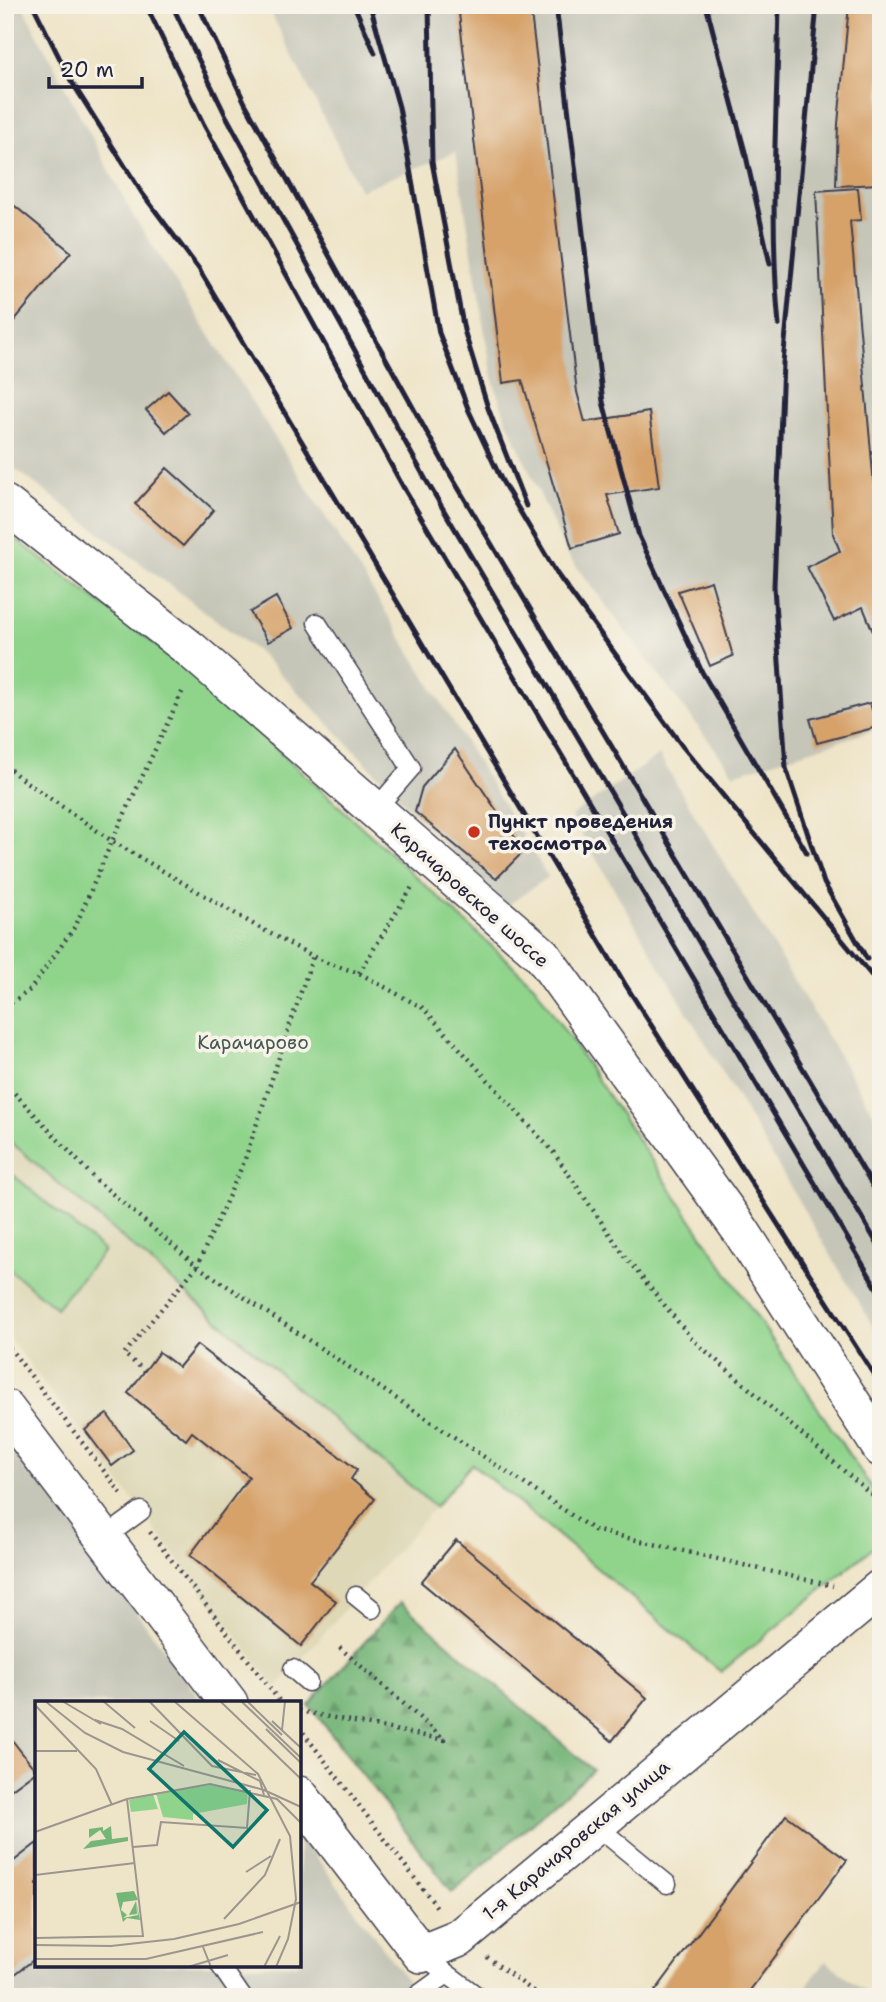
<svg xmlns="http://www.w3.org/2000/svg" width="886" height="2002" font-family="'Shantell Sans',sans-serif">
  <defs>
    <pattern id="forest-firs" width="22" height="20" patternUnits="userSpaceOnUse" patternTransform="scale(1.75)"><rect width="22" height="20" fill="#74b678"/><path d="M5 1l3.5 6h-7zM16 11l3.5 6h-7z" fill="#5f9464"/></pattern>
  </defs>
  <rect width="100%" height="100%" fill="#f7f3e8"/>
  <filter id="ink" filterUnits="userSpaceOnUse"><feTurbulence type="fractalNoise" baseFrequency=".0143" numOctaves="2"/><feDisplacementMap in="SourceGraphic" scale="14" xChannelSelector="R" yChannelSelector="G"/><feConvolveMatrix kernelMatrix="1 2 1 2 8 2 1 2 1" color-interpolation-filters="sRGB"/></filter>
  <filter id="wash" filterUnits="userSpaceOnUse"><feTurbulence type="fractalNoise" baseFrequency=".00686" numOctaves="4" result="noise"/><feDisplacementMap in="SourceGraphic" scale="28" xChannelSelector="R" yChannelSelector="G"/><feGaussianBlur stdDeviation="1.57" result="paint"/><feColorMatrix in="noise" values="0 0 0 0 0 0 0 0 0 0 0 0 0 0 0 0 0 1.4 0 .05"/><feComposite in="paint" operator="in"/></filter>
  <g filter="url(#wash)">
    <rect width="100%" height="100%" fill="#eee4c7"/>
    <path fill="#ded8b7" d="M 5,1137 L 435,1507 L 276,1688 L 5,1332 Z"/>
    <path fill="#c5c5b8" d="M 5,5 L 22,5 L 132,214 L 374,593 L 548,877 L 505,907 L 262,655 L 5,461 Z
      M 267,5 L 881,5 L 881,728 L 734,774 L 567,554 L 506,419 L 494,383 L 485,334 L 456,152 L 360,190 Z
      M 659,755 L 881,1126 L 881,1340 L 571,816 Z
      M 5,1434 L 203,1703 L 37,1703 L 37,1965 L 299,1965 L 299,1834 L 419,1997 L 5,1997 Z
      M 826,1961 L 872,1997 L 798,1997 Z"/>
    <path fill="url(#forest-firs)" stroke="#4b6c5a" stroke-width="2" d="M 400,1602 L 593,1770 L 452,1892 L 309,1705 Z"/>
    <path fill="#90d48c" stroke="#597b64" stroke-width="2" d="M 5,531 L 196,675 L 534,985 L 881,1502 L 881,1541 L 721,1672 L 472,1464 L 435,1507 L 5,1137 Z
      M 5,1168 L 104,1251 L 56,1308 L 5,1266 Z"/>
    <g id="blocks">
      <path fill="#d6a26b" d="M 458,5 L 530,5 L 577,392 L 585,422 L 649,412 L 659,487 L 607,495 L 619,534 L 572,548 L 522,380 L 503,383 Z
        M 849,5 L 881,5 L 880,184 L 836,186 L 838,124 Z
        M 858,188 L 861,220 L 850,221 L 877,518 L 881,540 L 880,649 L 863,607 L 834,621 L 807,567 L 840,551 L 833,534 L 816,191 Z
        M 5,198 L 71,252 L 5,332 Z
        M 168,391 L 188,413 L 166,432 L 146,410 Z
        M 167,468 L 214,510 L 183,546 L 135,504 Z
        M 711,581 L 733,656 L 710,666 L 678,591 Z
        M 276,597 L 293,628 L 268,642 L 250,612 Z
        M 870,703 L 877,727 L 817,743 L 810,719 Z
        M 455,749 L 524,851 L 496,879 L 415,812 L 422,787 Z
        M 197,1345 L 357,1470 L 351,1479 L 375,1499 L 310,1581 L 336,1601 L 301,1646 L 190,1555 L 249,1477 L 192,1432 L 186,1440 L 128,1393 L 159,1352 L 179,1367 Z
        M 107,1414 L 133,1450 L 112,1466 L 85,1430 Z
        M 456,1540 L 647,1698 L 612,1741 L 421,1582 Z
        M 5,1731 L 36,1771 L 5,1794 Z
        M 786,1815 L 847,1860 L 745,1997 L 651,1997 Z
        M 37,1843 L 37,1957 L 5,1982 L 5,1868 Z"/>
    </g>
  </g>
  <g filter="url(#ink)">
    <use href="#blocks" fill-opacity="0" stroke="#413f50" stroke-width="2"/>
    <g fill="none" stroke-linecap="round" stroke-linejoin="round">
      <g stroke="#413f50" stroke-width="21">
        <path id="service" d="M 317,623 L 411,768 L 375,810
          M 104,1538 L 141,1511
          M 356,1596 L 372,1609
          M 293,1669 L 308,1682
          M 594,1824 L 667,1884
          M 421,1954 L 478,1997
          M 220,1965 L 242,1997
          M 418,1995 L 447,1974"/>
      </g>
      <g stroke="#413f50" stroke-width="40">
        <path id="minor" d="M 5,504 L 190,649 L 542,955 L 741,1231 L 881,1448
          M 5,1408 L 229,1703
          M 299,1795 L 421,1954 L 460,1938 L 881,1588"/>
      </g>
      <path stroke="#413f50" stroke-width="4.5" stroke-dasharray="2 5" stroke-linecap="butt" d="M 5,765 L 19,777 L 112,841 L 258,927 L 324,962 L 359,973 L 423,1008 L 554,1153 L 626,1258 L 692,1339 L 881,1503
        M 881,817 L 874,819 L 881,833
        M 359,973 L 412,887
        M 5,1007 L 30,990 L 76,925 L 112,841 L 184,688
        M 5,1083 L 95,1179 L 197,1266 L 594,1530 L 833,1586
        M 5,1342 L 124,1497
        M 145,1371 L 124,1354 L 197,1266 L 244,1162 L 313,956
        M 150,1532 L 281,1703
        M 299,1711 L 445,1740 L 339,1647
        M 299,1727 L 439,1910
        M 487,1957 L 541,1997"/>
      <use href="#service" stroke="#fff" stroke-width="18"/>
      <use href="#minor" stroke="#fff" stroke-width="37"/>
      <path stroke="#22223b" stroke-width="5" d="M 33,5 L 70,79 L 142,193 L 199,269 L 625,984 L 881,1386
        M 146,5 L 204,125 L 406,492 L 881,1295
        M 172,5 L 225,114 L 426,480 L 881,1250
        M 198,5 L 245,103 L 447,469 L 881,1200
        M 354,5 L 375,53
        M 370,5 L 399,107 L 439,333 L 469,411 L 502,481 L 557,574 L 683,747 L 881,987
        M 429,5 L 432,162 L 464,330 L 488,408 L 526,506
        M 556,5 L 603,402 L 639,536 L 702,672 L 807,853
        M 706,5 L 746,156 L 770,264
        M 779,5 C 777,111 769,220 779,325
        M 817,5 L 783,363 L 774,586 L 786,768 L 824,883 L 867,959"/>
    </g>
  </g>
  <circle fill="#c8321e" stroke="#f7f3e8" stroke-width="2.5" cx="474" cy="832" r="7"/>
  <g text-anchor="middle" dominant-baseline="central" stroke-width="7" stroke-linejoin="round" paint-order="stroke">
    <g font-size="19" font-weight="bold" fill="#22223b" stroke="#f7f3e8" text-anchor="start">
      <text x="488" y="821">Пункт проведения<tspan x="488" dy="22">техосмотра</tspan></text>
    </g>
    <g font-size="19" fill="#22223b" stroke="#f7f3e8">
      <text transform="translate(470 895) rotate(42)">Карачаровское шоссе</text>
      <text transform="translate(576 1840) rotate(-40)">1-я Карачаровская улица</text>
    </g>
    <g font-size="19" fill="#435753" stroke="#f7f3e8">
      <text x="253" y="1042">Карачарово</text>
    </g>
  </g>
  <g transform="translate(35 1701)">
    <rect width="266" height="266" fill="#eee4c7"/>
    <path d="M 76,125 L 77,138 L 93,136 L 93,140 L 48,148 L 56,140 L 71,138 L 65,129 L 54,137 L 54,128 L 68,126 L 68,130 ZM 99,190 L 103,199 L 88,201 L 86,209 L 92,214 L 88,217 L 103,214 L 101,201 L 102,213 L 94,214 L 101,200 L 105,219 L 92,217 L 88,221 L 81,192 Z" fill="#74b678"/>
    <path d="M 176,84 L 213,90 L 212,103 L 158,113 L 158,119 L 128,116 L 121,92 ZM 118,93 L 123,108 L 96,111 L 94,99 Z" fill="#90d48c"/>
    <path fill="none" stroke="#9c968f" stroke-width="2" d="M 10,0 L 50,32 L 88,51 L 229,89 L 266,106M 27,0 L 66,23M 68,0 L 100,27M 114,0 L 177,65 L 221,74M 139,0 L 223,73 L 255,135 L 261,198 L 253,238 L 241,266M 185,0 L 266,78M 206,0 L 266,57M 212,0 L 247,34M 0,4 L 61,68 L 77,104M 60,19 L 87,28 L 149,65M 115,20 L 144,40M 237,20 L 266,47M 231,28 L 266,62M 247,29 L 250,0M 0,50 L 42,50M 183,59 L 225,80 L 229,94M 0,131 L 92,98 L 175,83 L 242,98 L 266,122M 98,146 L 122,144 L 126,121 L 212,127 L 215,89M 211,171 L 236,155M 0,174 L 100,162M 189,218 L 230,174 L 245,138M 0,237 L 108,235 L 92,98M 0,244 L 76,245 L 139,238 L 204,223 L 266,201M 168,246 L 176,266M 0,258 L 111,258 L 228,231M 153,266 L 193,254M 229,266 L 245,235"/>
    <path fill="#0f766e" fill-opacity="0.15" stroke="#0f766e" stroke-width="3.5" d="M 149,31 L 232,109 L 198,146 L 114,68 Z"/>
    <rect width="266" height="266" fill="none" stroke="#22223b" stroke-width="3.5"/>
  </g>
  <rect width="886" height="2002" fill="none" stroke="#f7f3e8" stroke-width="28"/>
  <path d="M49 77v10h93v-10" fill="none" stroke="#22223b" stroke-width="3.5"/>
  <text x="60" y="77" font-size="21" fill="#22223b" stroke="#f7f3e8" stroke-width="5" paint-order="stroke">20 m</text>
</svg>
